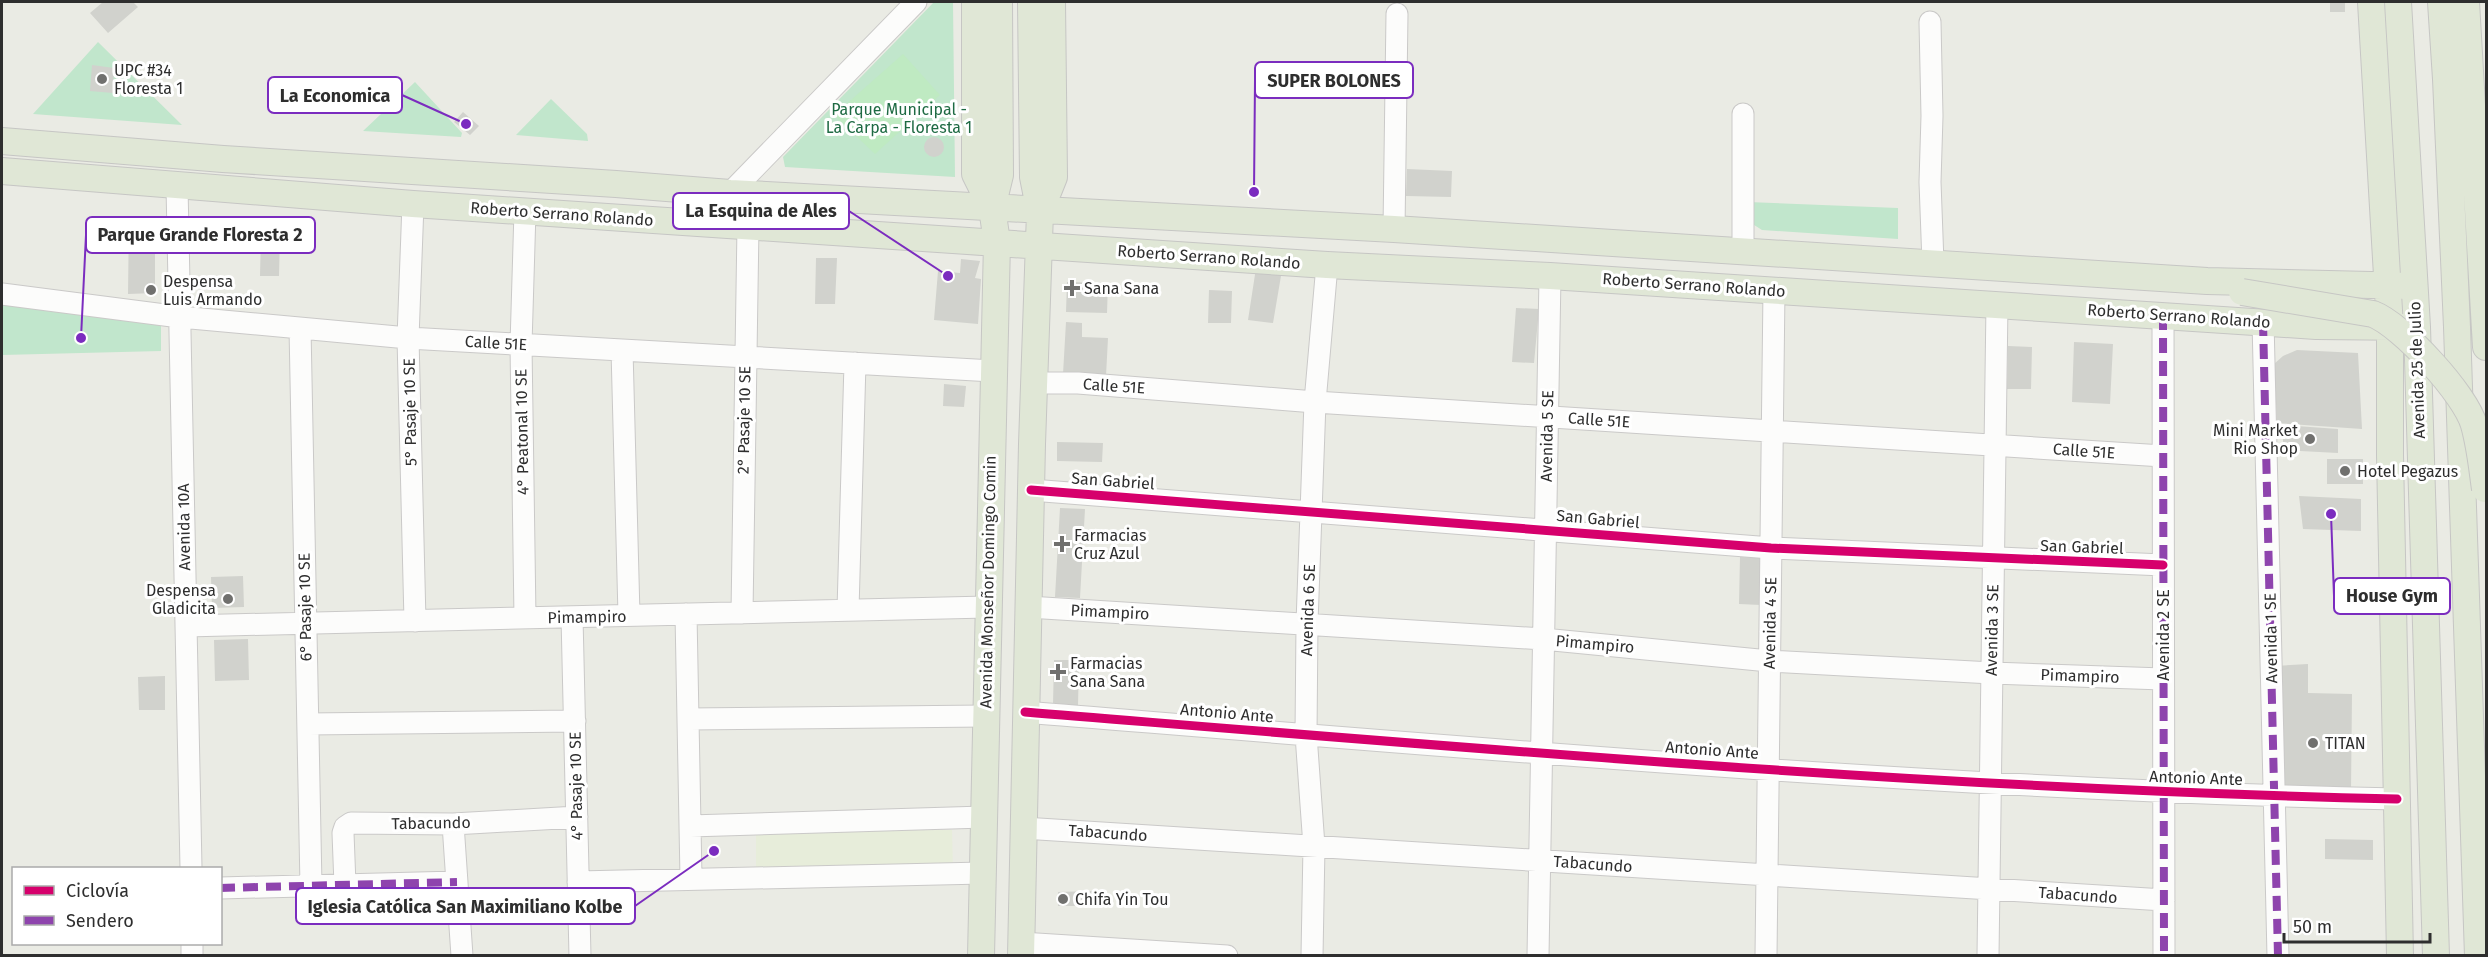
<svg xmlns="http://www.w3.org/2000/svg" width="2488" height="957" font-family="'Fira Sans',sans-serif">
  <rect width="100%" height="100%" fill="#eaebe4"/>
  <path fill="#e7edda" d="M 952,830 L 953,870 L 756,871 L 756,831 Z"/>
  <path fill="#c1e6cc" d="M 934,2 L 953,2 L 955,177 L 785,167 L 783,157 Z
    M 98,42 L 182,125 L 33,114 Z
    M 415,82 L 462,133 L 461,137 L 363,131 Z
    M 551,99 L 587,134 L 588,141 L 516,135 Z
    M 1748,202 L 1898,208 L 1898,239 L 1762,230 L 1751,223 Z
    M 2,303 L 161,324 L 161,351 L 2,355 Z"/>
  <path fill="#bfeac2" d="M 903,54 L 940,95 L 875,154 L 834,115 Z"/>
  <path fill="#d1d2cd" d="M 103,2 L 133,2 L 138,7 L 108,33 L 90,13 Z
    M 2330,2 L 2345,2 L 2345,12 L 2330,12 Z
    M 92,65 L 114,68 L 113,93 L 90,91 Z
    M 463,112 L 479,126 L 470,135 L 454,122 Z
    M924 147a10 10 0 1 1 20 0a10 10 0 1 1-20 0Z
    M 1407,169 L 1452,171 L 1451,197 L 1406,196 Z
    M 129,218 L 155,218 L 155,293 L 128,294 Z
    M 261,234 L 280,235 L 279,276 L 260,276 Z
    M 816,258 L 837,258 L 835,304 L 815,304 Z
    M 961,259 L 980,261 L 975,278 L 981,279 L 978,324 L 934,320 L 938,271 L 960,273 Z
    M 1256,268 L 1282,270 L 1273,323 L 1248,320 Z
    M 1067,282 L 1108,283 L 1107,313 L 1066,312 Z
    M 1209,290 L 1232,291 L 1231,323 L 1208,323 Z
    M 1516,308 L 1539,309 L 1534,363 L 1512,362 Z
    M 1066,322 L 1082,323 L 1082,337 L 1108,338 L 1106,376 L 1063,374 Z
    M 2074,342 L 2113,344 L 2110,404 L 2072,402 Z
    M 2008,346 L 2032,347 L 2031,389 L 2007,389 Z
    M 2297,350 L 2358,353 L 2362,429 L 2277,423 L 2274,364 L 2283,356 Z
    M 944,384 L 966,386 L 964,407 L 943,406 Z
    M 2283,425 L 2338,429 L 2338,453 L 2283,450 Z
    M 1057,442 L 1103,443 L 1102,462 L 1057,461 Z
    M 2327,459 L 2363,459 L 2363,484 L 2327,484 Z
    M 2299,496 L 2361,499 L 2361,531 L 2303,529 Z
    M 1060,508 L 1085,509 L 1080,598 L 1055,597 Z
    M 1740,557 L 1762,558 L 1761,605 L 1739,604 Z
    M 243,576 L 244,607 L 212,608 L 211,577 Z
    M 248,639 L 249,680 L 215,681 L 214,640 Z
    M 1054,660 L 1079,660 L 1078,706 L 1053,705 Z
    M 2308,664 L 2308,693 L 2352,694 L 2351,792 L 2276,794 L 2275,666 Z
    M 165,676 L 165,710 L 139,710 L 138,677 Z
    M 2325,839 L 2373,840 L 2373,860 L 2325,859 Z
    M 1092,891 L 1092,906 L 1058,906 L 1058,892 Z"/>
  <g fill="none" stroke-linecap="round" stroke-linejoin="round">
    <g stroke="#cac9c8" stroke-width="23">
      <path id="minor" d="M 1930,22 L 1932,116 L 1930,182 L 1933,263
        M 1743,114 L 1743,250
        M 177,186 L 191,868
        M 730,193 L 916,2
        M 413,204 L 408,338 L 415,621
        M 1394,229 L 1397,14
        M 2,294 L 180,317 L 408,338 L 993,371
        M 2163,315 L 2164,956
        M 2263,321 L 2278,956
        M 300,328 L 311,886
        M 622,350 L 629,615
        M 1035,383 L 1078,383 L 1315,402 L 2163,456
        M 1031,490 L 1771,548 L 2163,565
        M 1028,607 L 1543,639 L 1769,661 L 1992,673 L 2163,679
        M 848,610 L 855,363
        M 742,613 L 748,226
        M 686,614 L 691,878
        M 572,617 L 580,956
        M 525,618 L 521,345 L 525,211
        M 186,626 L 987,607
        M 1025,712 C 1482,749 1939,789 2397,799
        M 689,719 L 985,716
        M 308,724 L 575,721
        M 453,824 L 462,956
        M 690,826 L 984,817
        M 1023,828 L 2164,900
        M 578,882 L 983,873
        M 345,885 L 343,833 L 345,827 L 351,823 L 453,824 L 577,817
        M 220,888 L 457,882
        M 1021,943 L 1227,956
        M 192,944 L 192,956
        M 1312,956 L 1314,846 L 1306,735 L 1307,623 L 1315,402 L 1327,265
        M 1538,956 L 1550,276
        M 1766,956 L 1774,290
        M 1988,956 L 1997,304"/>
    </g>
    <g stroke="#c6c6c4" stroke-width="28">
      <path id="major" d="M 975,2 L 975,174 L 992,208 L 997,242 L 981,956
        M 2371,2 L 2390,327 L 2390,455 L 2400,956
        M 2398,2 L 2417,327 L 2436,956
        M 2441,2 L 2446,79 L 2457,327 L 2478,956
        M 2466,2 L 2486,347
        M 2,141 L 223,159 L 616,184 L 730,193 L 1394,229 L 2207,281 L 2414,286
        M 2,171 L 413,204 L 1327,265 L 1550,276 L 2316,326 L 2417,327
        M 992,208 L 1000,175 L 999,2
        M 1040,212 L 1054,177 L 1052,2
        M 1021,956 L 1032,444 L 1040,212 L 1033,177 L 1031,2"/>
    </g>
    <use href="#minor" stroke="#fcfcfb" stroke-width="21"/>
    <use href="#major" stroke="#e0e7d6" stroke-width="26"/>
    <g stroke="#c6c6c4" stroke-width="28" stroke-linecap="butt">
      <path id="major-bridge" d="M 2242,292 L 2373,314 C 2402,325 2466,395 2474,425 C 2480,446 2482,468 2485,489"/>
    </g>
    <use href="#major-bridge" stroke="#e0e7d6" stroke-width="26"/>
    <path stroke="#8e44ad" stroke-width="8" stroke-dasharray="15 8" stroke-linecap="butt" d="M 2163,315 L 2164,956
      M 2263,321 L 2278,956
      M 220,888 L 457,882"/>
    <g stroke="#fff" stroke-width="13">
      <path id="cycleway" d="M 1031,490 L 1771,548 L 2163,565
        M 1025,712 C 1482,749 1939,789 2397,799"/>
    </g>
    <use href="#cycleway" stroke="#d6006c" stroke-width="9"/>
  </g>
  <g fill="#70706e" stroke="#fff" stroke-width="2">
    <circle cx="102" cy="79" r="6"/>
    <path d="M1069 279h6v6h6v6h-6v6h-6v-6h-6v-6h6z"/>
    <circle cx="151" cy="290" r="6"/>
    <circle cx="2310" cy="439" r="6"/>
    <circle cx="2345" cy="471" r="6"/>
    <path d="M1059 535h6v6h6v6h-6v6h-6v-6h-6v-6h6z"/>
    <circle cx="228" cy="599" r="6"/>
    <path d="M1055 663h6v6h6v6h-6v6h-6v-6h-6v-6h6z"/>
    <circle cx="2313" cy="743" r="6"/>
    <circle cx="1063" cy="899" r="6"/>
  </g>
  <g text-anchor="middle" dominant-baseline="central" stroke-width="6" stroke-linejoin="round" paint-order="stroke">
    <g font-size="16" fill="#2e2e2e" stroke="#fff" text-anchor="start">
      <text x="114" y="70">UPC #34<tspan x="114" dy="18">Floresta 1</tspan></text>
      <text x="163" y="281">Despensa<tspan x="163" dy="18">Luis Armando</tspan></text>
      <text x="1084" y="288">Sana Sana</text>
      <text x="2298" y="430" text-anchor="end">Mini Market<tspan x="2298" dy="18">Rio Shop</tspan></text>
      <text x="2357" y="471">Hotel Pegazus</text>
      <text x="1074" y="535">Farmacias<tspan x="1074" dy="18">Cruz Azul</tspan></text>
      <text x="216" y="590" text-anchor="end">Despensa<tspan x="216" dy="18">Gladicita</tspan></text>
      <text x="1070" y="663">Farmacias<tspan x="1070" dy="18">Sana Sana</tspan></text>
      <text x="2325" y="743">TITAN</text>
      <text x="1075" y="899">Chifa Yin Tou</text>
    </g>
    <g font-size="16" fill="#1e6a43" stroke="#fff">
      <text x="899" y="109">Parque Municipal -<tspan x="899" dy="18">La Carpa - Floresta 1</tspan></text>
    </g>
    <g font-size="16" fill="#2e2e2e" stroke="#fff">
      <text transform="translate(562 214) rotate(4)">Roberto Serrano Rolando</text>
      <text transform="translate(1209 257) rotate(4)">Roberto Serrano Rolando</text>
      <text transform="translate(1694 285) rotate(4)">Roberto Serrano Rolando</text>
      <text transform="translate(2179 316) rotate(4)">Roberto Serrano Rolando</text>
      <text transform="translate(496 343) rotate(3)">Calle 51E</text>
      <text transform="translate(2417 370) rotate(-92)">Avenida 25 de Julio</text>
      <text transform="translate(1114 386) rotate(4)">Calle 51E</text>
      <text transform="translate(410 412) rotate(-91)">5° Pasaje 10 SE</text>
      <text transform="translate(744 420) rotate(-89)">2° Pasaje 10 SE</text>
      <text transform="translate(1599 420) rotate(4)">Calle 51E</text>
      <text transform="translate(522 432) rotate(-91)">4° Peatonal 10 SE</text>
      <text transform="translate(1547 436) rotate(-89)">Avenida 5 SE</text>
      <text transform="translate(2084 451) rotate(4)">Calle 51E</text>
      <text transform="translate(1113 481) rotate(4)">San Gabriel</text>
      <text transform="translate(1598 519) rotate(5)">San Gabriel</text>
      <text transform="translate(184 527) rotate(-91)">Avenida 10A</text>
      <text transform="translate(2082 547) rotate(2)">San Gabriel</text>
      <text transform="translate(988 582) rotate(-89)">Avenida Monseñor Domingo Comin</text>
      <text transform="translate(305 607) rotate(-91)">6° Pasaje 10 SE</text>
      <text transform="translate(1308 610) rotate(-88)">Avenida 6 SE</text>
      <text transform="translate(1110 612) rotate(3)">Pimampiro</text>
      <text transform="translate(587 617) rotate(-1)">Pimampiro</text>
      <text transform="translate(1770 623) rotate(-89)">Avenida 4 SE</text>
      <text transform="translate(1992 630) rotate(-89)">Avenida 3 SE</text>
      <text transform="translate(2163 635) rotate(-90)">Avenida 2 SE</text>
      <text transform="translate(2271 638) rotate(-91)">Avenida 1 SE</text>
      <text transform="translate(1595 644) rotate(5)">Pimampiro</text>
      <text transform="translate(2080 676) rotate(2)">Pimampiro</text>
      <text transform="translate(1227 713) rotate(5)">Antonio Ante</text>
      <text transform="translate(1712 750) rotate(4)">Antonio Ante</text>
      <text transform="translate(2196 778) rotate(2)">Antonio Ante</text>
      <text transform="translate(576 786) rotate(-91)">4° Pasaje 10 SE</text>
      <text transform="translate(431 823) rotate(-1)">Tabacundo</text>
      <text transform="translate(1108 833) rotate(4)">Tabacundo</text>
      <text transform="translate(1593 864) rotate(4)">Tabacundo</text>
      <text transform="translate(2078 895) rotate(4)">Tabacundo</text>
    </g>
  </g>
  <path fill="none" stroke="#7b2cbf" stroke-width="2" d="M1254 192L1255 80M466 124L402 95M948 276L849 211M81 338L86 235M2331 514L2334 596M714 851L635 906"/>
  <g fill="#7b2cbf" stroke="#fff" stroke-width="2">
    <circle cx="1254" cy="192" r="6"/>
    <circle cx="466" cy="124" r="6"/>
    <circle cx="948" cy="276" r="6"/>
    <circle cx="81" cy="338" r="6"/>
    <circle cx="2331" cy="514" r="6"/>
    <circle cx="714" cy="851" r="6"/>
  </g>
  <g fill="#fff" stroke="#7b2cbf" stroke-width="2">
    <rect x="1255" y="62" width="158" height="36" rx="6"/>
    <rect x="268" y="77" width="134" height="36" rx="6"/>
    <rect x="673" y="193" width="176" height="36" rx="6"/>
    <rect x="86" y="217" width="229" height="36" rx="6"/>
    <rect x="2334" y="578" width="116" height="36" rx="6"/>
    <rect x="296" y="888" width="339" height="36" rx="6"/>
  </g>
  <g font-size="18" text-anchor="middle" font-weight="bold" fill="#2e2e2e">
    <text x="1334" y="87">SUPER BOLONES</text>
    <text x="335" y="102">La Economica</text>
    <text x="761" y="217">La Esquina de Ales</text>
    <text x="200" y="241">Parque Grande Floresta 2</text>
    <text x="2392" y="602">House Gym</text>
    <text x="465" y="913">Iglesia Católica San Maximiliano Kolbe</text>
  </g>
  <rect width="2488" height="957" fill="none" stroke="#2e2e2e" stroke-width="6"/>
  <rect x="12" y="867" width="210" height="78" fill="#ffffff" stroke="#ababab" stroke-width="1.5"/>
  <rect x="24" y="886" width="30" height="9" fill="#d6006c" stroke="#ababab" stroke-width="1.5"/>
  <text x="66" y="897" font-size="18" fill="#2e2e2e">Ciclovía</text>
  <rect x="24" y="916" width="30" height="9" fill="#8e44ad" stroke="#ababab" stroke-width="1.5"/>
  <text x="66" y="927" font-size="18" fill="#2e2e2e">Sendero</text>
  <path d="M2284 933v9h146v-9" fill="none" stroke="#2e2e2e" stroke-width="3"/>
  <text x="2293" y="933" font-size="18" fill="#2e2e2e" stroke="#ffffff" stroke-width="4.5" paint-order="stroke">50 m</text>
</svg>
